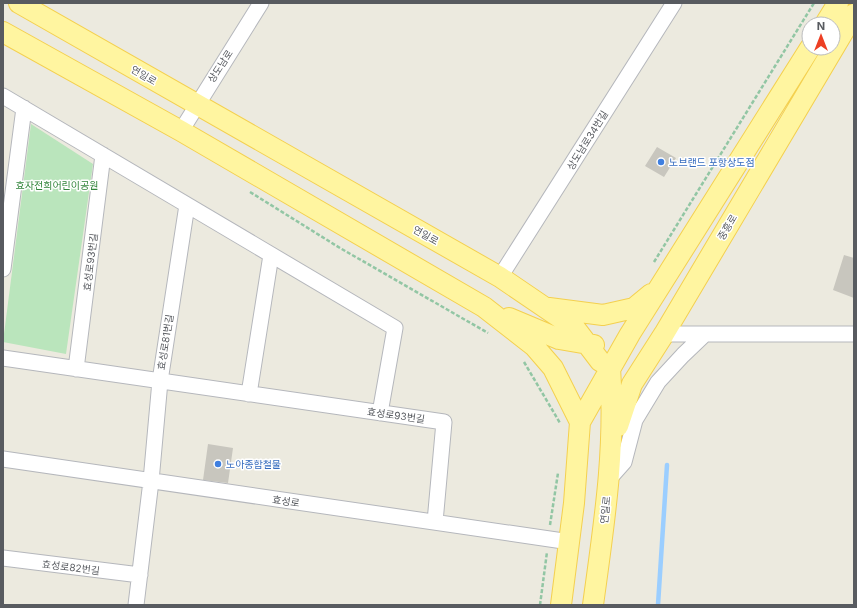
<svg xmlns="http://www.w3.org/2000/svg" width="857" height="608" font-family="Inter,'Noto Sans KR',sans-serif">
  <rect width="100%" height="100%" fill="#eceadf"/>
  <path fill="#bae5bc" d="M 31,124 L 93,164 L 66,354 L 3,342 Z"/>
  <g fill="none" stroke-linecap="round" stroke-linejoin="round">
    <path stroke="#9bceff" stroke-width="4.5" d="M 658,605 L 667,465"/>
  </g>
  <path fill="#c8c6be" d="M 657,147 L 676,158 L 664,177 L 645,166 Z
    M 844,255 L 854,258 L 854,298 L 833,290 Z
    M 208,444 L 233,448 L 228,483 L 203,480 Z"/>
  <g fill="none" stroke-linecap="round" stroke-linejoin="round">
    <g stroke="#b5b7bc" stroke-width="17">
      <path id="minor" d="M 3,96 L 395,328 L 380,413
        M 181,131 L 261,3
        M 3,269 L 24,108
        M 500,277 L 674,3
        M 664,334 L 854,334
        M 3,358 L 444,422 L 435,522
        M 76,369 L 103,155
        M 249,394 L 271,255
        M 3,459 L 570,542
        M 608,480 L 624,462 L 635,420 L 658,382 L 683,355 L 705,334
        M 3,558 L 140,575
        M 136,605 L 151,481 L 160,381 L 187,205"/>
    </g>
    <g stroke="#f4d04f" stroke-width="22">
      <path id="major" d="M 19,3 L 500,277 L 575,328 L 600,361 L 610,367 C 616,449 604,524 593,605
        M 825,24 L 838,3
        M 3,32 L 181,131 L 484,307 L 534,346 L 553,368 L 580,422 L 574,503 L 561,605
        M 549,308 L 603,315 L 634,308 L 651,294
        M 509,318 L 559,339 L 594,345
        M 580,422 L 630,334 L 810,48
        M 618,426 L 632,384 L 664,334 L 854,14"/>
    </g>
    <path stroke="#92c6a4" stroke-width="2.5" stroke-dasharray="4 2" stroke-linecap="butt" d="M 250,192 L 340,248 L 488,333
      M 654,262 L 814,3
      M 524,362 L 560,423
      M 550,525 L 558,473
      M 540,605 L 547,552"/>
    <use href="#minor" stroke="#fff" stroke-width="15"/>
    <use href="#major" stroke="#fff5a0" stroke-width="20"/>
  </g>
  <g fill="#3f7fe0" stroke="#fff" stroke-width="1.5">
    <circle cx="661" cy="162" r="4"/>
    <circle cx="218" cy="464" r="4"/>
  </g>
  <g text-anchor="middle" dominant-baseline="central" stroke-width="3" stroke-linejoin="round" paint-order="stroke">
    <g font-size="10" fill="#585b60" stroke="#fff">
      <text transform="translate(220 66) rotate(-57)">상도남로</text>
      <text transform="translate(144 75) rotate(30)">연일로</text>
      <text transform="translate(587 140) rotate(-58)">상도남로34번길</text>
      <text transform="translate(727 227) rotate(-59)">중흥로</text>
      <text transform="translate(426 235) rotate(29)">연일로</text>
      <text transform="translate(90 262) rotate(-83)">효성로93번길</text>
      <text transform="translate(165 342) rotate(-81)">효성로81번길</text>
      <text transform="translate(396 415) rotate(8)">효성로93번길</text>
      <text transform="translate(286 501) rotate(8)">효성로</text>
      <text transform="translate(605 510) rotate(-84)">연일로</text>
      <text transform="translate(71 567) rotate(7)">효성로82번길</text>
    </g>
    <g font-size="10" fill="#366cbe" stroke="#fff" text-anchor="start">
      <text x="669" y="162">노브랜드 포항상도점</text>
      <text x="226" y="464">노아종합철물</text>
    </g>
    <g font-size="10" fill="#32853b" stroke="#fff">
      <text x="57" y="185">효자전희어린이공원</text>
    </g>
  </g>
  <rect width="857" height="608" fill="none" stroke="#585b60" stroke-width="8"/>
  <g transform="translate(821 36)"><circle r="19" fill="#ffffff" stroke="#bcbdbf"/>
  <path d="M0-3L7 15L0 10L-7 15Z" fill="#ed3f24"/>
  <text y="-6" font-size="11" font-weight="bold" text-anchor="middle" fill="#585b60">N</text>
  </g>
</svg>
